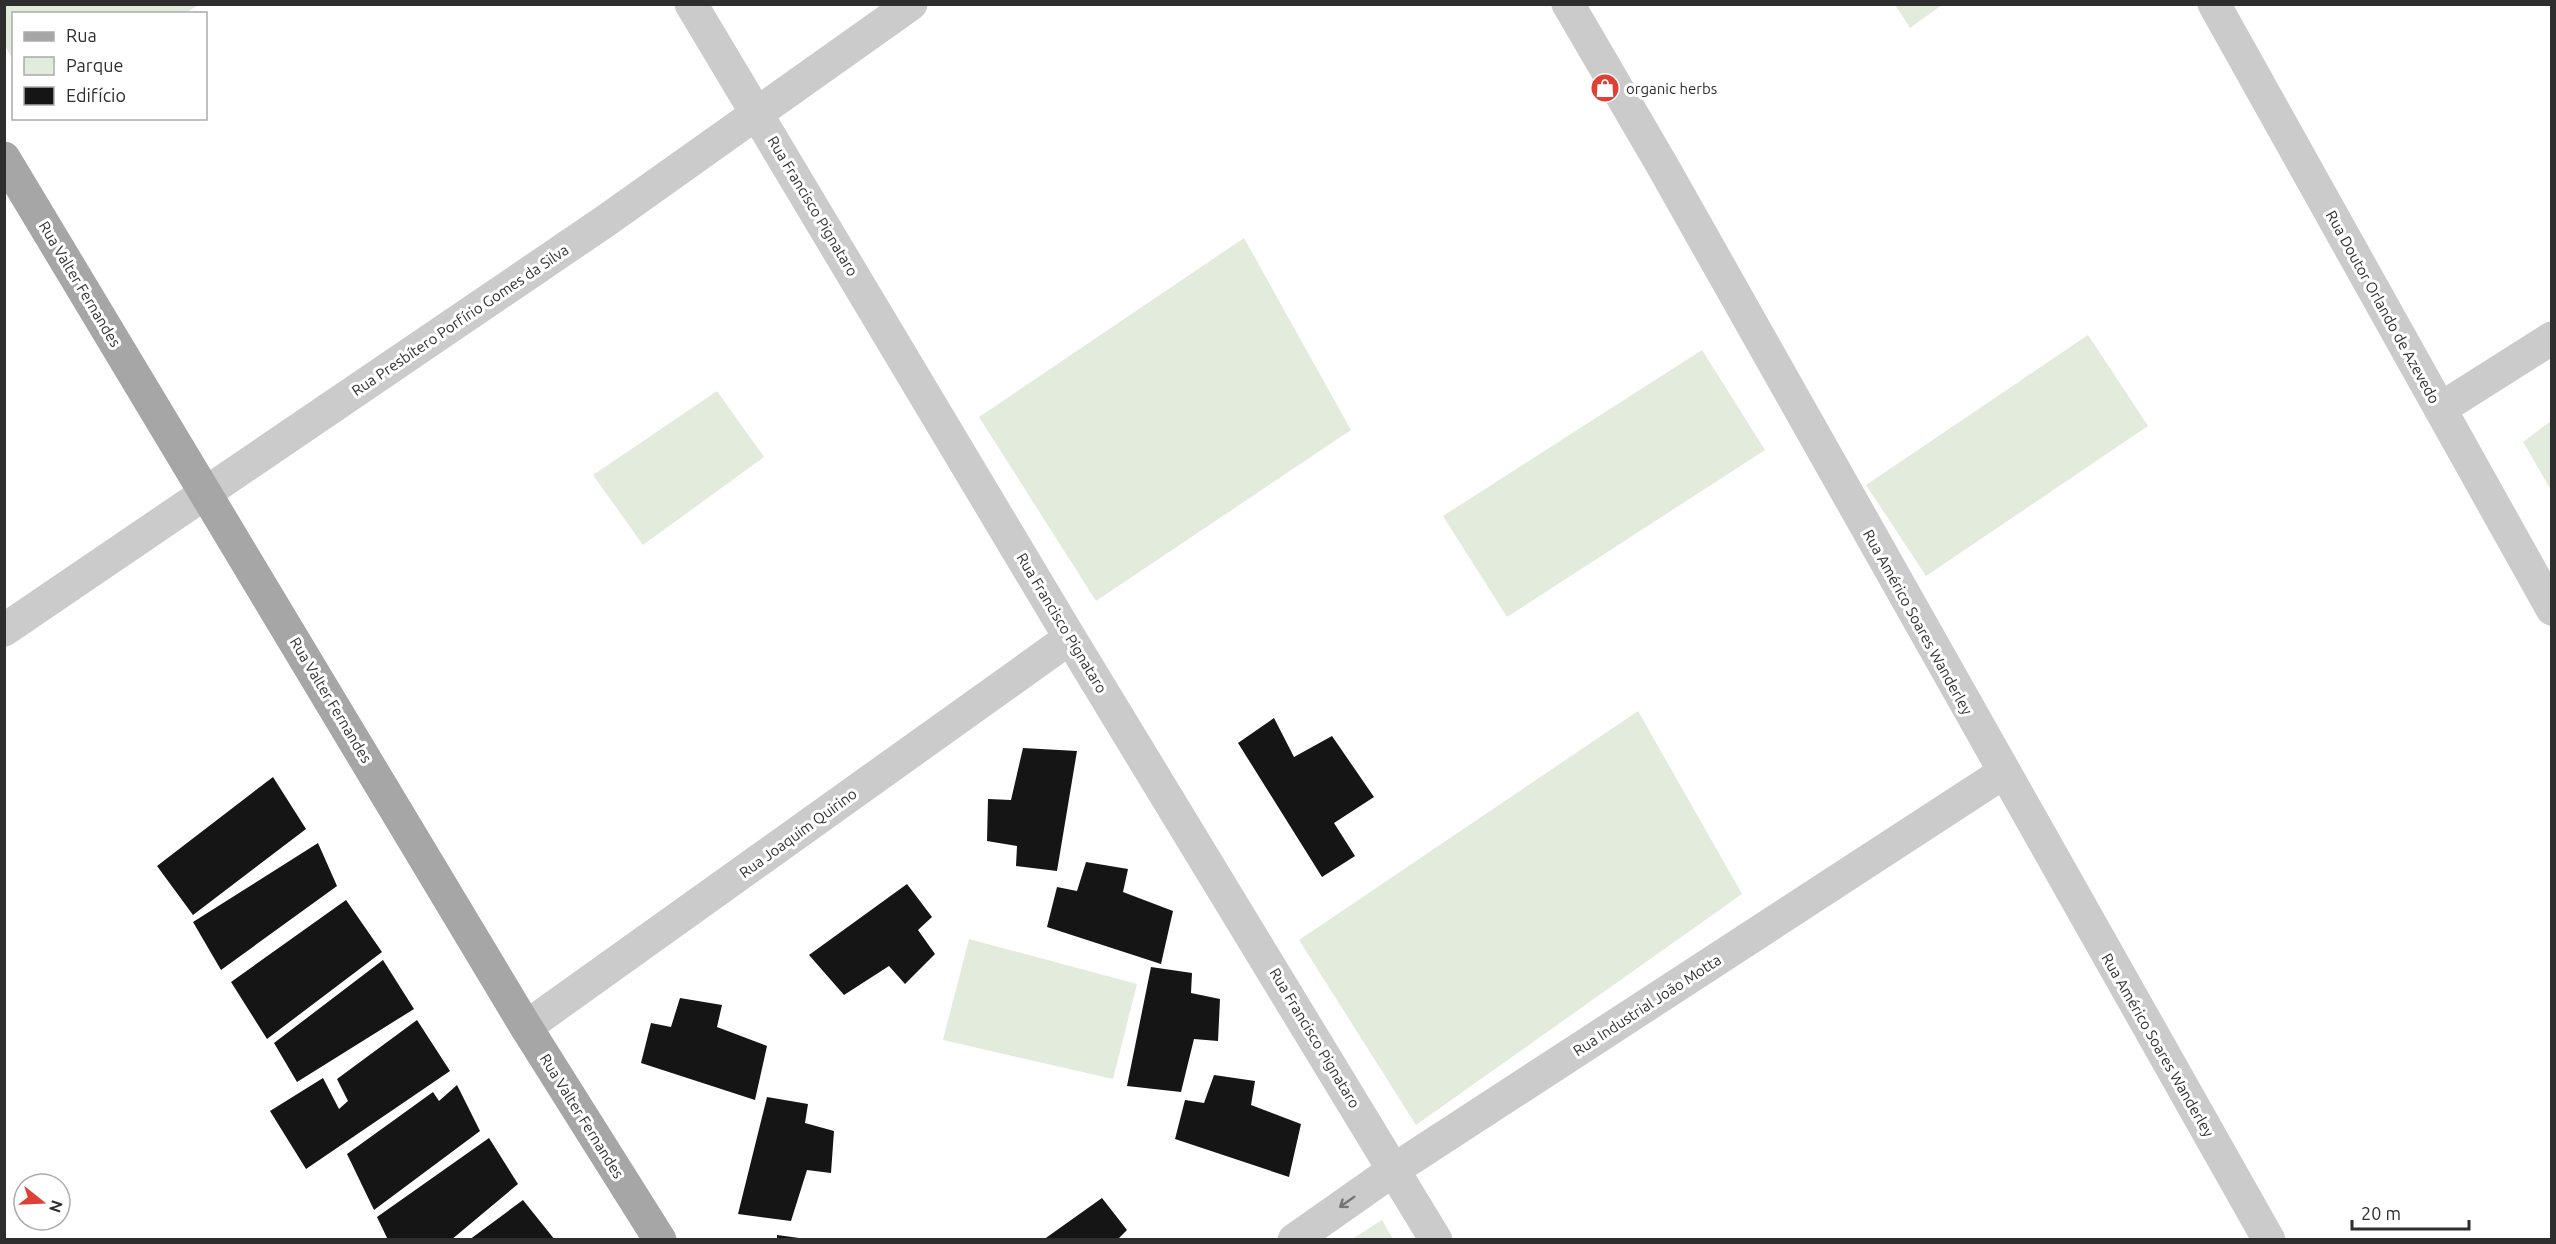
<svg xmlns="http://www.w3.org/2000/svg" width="2556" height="1244" font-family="Ubuntu,sans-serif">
  <rect width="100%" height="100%" fill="#fff"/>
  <path fill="#e2ebdc" d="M 4,5 L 5,4 L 198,5 L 184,14 L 14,14 L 13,60 L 5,46 Z
    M 1895,5 L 1942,5 L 1910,28 Z
    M 1244,238 L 1351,430 L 1096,601 L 979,417 Z
    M 2088,335 L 2148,426 L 1926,576 L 1866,485 Z
    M 1702,350 L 1765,450 L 1507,617 L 1443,516 Z
    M 717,391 L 764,457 L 643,545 L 593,475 Z
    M 2551,421 L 2551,490 L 2523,442 Z
    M 1638,711 L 1742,894 L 1416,1125 L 1299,940 Z
    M 969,939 L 1137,984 L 1113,1079 L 943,1040 Z
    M 1382,1220 L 1393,1239 L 1352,1239 Z"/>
  <path fill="#151515" d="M 1274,718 L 1294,757 L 1332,736 L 1374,797 L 1334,823 L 1355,856 L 1322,877 L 1238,743 Z
    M 1023,748 L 1077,751 L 1057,871 L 1016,866 L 1017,846 L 987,841 L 988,799 L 1011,800 Z
    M 273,777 L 306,829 L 193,915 L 157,866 Z
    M 318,843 L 337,886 L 221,970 L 193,922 Z
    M 1086,862 L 1128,869 L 1123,892 L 1173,911 L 1161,964 L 1047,927 L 1057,887 L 1077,891 Z
    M 907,884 L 932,917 L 918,930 L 935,954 L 905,984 L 889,966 L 844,995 L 809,955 Z
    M 346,900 L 382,952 L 267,1039 L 231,982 Z
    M 383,960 L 414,1009 L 297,1082 L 274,1043 Z
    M 1151,967 L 1192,973 L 1191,993 L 1220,999 L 1218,1041 L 1194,1039 L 1181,1092 L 1127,1086 Z
    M 680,998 L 722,1005 L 717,1027 L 767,1046 L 755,1100 L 641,1063 L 651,1023 L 671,1027 Z
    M 417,1020 L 450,1071 L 306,1169 L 270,1111 L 323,1078 L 339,1109 L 348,1101 L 337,1079 Z
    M 1214,1075 L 1255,1081 L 1251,1105 L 1301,1124 L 1289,1177 L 1175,1139 L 1185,1100 L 1204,1103 Z
    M 457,1085 L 480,1131 L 374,1210 L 347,1154 L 433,1092 L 439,1101 Z
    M 767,1097 L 808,1104 L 805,1123 L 834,1131 L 831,1173 L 807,1170 L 791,1221 L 738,1214 Z
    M 489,1138 L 518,1184 L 451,1240 L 388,1240 L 377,1217 Z
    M 1102,1198 L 1127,1230 L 1117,1240 L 1043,1240 Z
    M 523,1200 L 555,1240 L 469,1240 Z
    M 777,1235 L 799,1238 L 799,1240 L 777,1240 Z"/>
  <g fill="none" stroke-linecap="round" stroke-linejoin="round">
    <path stroke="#cbcbcb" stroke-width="33" d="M 691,4 L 1070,638 L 1436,1240
      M 1568,4 L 1662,165 L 2269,1240
      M 2214,4 L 2552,609
      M 2440,409 L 2552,338
      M 4,630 L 604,222 L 911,4
      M 526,1027 L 1070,638
      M 1294,1240 L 1395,1169 L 2003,773"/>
    <path stroke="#a6a6a6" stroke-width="33" d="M 4,158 L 526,1027 L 660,1240"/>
  </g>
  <defs><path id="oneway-shaft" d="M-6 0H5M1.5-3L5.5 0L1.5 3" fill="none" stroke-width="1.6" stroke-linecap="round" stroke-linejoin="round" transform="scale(1.5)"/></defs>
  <use stroke="#757575" href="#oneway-shaft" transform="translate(1347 1202) rotate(145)"/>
  <defs>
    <g id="shop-disc" transform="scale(1.5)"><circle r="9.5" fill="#df4035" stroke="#fff"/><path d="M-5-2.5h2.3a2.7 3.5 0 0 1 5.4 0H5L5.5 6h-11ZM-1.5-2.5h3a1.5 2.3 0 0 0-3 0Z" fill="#fff"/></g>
  </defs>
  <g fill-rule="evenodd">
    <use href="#shop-disc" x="1605" y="88"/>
  </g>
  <g text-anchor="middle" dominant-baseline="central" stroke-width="6" stroke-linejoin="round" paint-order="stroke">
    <g font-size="15" fill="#2e2e2e" stroke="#fff" text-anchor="start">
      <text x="1626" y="88">organic herbs</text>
    </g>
    <g font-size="15" fill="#2e2e2e" stroke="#fff">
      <text transform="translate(813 206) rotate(59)">Rua Francisco Pignataro</text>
      <text transform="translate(80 284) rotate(59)">Rua Valter Fernandes</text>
      <text transform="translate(2383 307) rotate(61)">Rua Doutor Orlando de Azevedo</text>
      <text transform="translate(460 320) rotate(-34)">Rua Presbítero Porfírio Gomes da Silva</text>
      <text transform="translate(1918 622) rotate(61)">Rua Américo Soares Wanderley</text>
      <text transform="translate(1062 623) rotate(59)">Rua Francisco Pignataro</text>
      <text transform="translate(331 700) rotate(59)">Rua Valter Fernandes</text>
      <text transform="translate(798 833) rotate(-36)">Rua Joaquim Quirino</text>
      <text transform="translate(1647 1005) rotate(-33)">Rua Industrial João Motta</text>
      <text transform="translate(1315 1038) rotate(59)">Rua Francisco Pignataro</text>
      <text transform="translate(2158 1045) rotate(60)">Rua Américo Soares Wanderley</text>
      <text transform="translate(582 1116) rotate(58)">Rua Valter Fernandes</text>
    </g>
  </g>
  <rect width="2556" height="1244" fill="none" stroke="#2e2e2e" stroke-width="12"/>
  <rect x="12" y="12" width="195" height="108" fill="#ffffff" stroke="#ababab" stroke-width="1.5"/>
  <rect x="24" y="32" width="30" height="9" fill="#a6a6a6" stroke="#ababab" stroke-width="1.5"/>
  <text x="66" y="42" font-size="18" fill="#2e2e2e">Rua</text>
  <rect x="24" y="57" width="30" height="18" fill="#e2ebdc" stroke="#ababab" stroke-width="1.5"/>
  <text x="66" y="72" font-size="18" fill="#2e2e2e">Parque</text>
  <rect x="24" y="87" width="30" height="18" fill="#151515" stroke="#ababab" stroke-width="1.5"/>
  <text x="66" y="102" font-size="18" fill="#2e2e2e">Edifício</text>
  <g transform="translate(42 1202) rotate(108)"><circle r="28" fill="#ffffff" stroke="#ababab" stroke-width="1.5"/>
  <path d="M0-4.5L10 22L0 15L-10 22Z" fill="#df4035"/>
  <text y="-9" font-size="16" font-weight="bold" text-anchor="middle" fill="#2e2e2e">N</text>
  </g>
  <path d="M2352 1220v9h117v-9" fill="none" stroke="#2e2e2e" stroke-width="3"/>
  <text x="2361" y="1220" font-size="18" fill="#2e2e2e" stroke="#ffffff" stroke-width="4.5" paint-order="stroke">20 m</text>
</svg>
